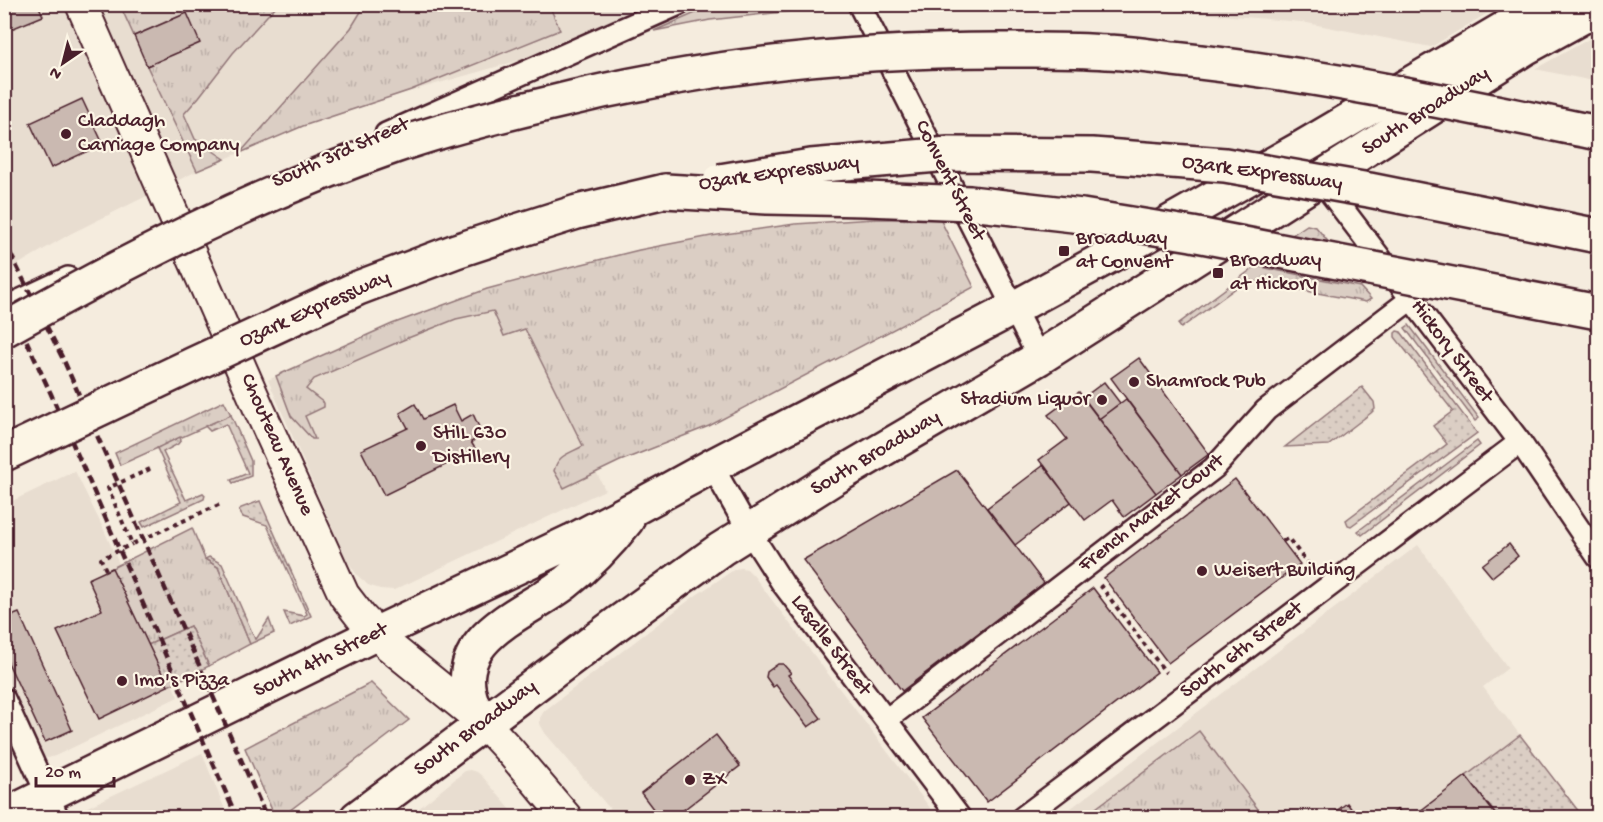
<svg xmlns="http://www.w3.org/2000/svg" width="1603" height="822" font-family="'Gochi Hand',sans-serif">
  <defs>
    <pattern id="grass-tufts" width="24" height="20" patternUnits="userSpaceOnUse" patternTransform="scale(1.5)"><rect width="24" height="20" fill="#dbcec4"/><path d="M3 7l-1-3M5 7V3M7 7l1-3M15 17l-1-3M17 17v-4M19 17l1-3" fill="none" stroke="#bdb0a9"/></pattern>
    <pattern id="park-dots" width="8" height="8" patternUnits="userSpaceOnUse" patternTransform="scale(1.5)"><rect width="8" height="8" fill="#dbcec4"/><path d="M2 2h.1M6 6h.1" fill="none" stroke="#bdb0a9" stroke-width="1.8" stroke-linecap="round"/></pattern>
  </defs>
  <rect width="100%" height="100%" fill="#f5ecde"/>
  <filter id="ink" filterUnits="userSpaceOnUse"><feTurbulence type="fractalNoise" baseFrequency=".0167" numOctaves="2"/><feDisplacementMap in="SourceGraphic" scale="12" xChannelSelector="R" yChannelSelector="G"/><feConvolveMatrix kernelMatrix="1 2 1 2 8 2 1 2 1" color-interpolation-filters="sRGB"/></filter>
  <g filter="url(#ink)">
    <path fill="#e8ddd0" d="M 4,5 L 869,5 L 812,9 L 709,20 L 556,50 L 411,91 L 303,126 L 197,171 L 70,234 L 5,272 Z
      M 1068,5 L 1501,4 L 1501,5 L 1431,47 L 1302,22 L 1162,10 Z
      M 1598,34 L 1598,82 L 1535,69 Z
      M 508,283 L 605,490 L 394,590 L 380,589 L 368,585 L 357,575 L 346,559 L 268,380 L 392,324 L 487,289 Z
      M 75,471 L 104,530 L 178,697 L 55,756 L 48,758 L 44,757 L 41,753 L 5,674 L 4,505 Z
      M 1418,545 L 1508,668 L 1483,687 L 1583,817 L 1058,818 Z
      M 741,568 L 747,569 L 753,575 L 937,817 L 617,817 L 545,733 L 540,724 L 540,718 L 544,711 L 692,598 L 735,569 Z
      M 202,753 L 228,817 L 72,817 L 77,812 Z
      M 471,770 L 477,772 L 482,776 L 517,817 L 407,818 L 465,771 Z"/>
    <path fill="url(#grass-tufts)" stroke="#927678" stroke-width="1.5" d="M 120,5 L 277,5 L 233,53 L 199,97 L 184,114 L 195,139 L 225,159 L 197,171 L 147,66 L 187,13 L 134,36 Z
      M 365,5 L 549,5 L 560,30 L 411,90 L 303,126 L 240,153 L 351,28 Z
      M 828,5 L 829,7 L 710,20 L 654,31 L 714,5 Z
      M 874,219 L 940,219 L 974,287 L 709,426 L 620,461 L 564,488 L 554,471 C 558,454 569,454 583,446 L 525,329 L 504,336 L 493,311 L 456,319 L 403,340 L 314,379 L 306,389 L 324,403 L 324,407 L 305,416 L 315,439 L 312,439 L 291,416 L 276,376 L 392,324 L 487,289 L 562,269 L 639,250 L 711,236 L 795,224 Z
      M 1307,225 L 1316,227 L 1331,245 L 1289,237 Z
      M 1256,266 L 1360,287 L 1371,299 L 1366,302 L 1247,280 L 1181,328 L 1178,324 Z
      M 1409,325 L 1479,418 L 1475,421 L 1405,328 Z
      M 224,401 L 231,415 L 120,465 L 115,453 Z
      M 1477,441 L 1480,445 L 1362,535 L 1358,531 Z
      M 192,528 L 205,559 L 218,567 L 250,644 L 209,666 L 190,626 L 148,645 L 112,568 Z
      M 371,683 L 409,720 L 281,817 L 275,817 L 245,748 Z
      M 1199,731 L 1264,817 L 1084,817 Z"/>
    <path fill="url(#park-dots)" stroke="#927678" stroke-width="1.5" d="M 1397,331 L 1401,332 L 1477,433 L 1351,526 L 1348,525 L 1346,520 L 1447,444 L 1433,426 L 1453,411 L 1395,337 L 1395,333 Z
      M 1362,387 L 1374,402 L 1375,409 L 1371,413 L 1329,445 L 1285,447 Z
      M 231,415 L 251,461 L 251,476 L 233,483 L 231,480 L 248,473 L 226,424 L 210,431 L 205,426 Z
      M 180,437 L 181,440 L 178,444 L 163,452 L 186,500 L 203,493 L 205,495 L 204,499 L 144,527 L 141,522 L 181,502 L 157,448 Z
      M 260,501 L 311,616 L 290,626 L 284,612 L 304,616 L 307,614 L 267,525 L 243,517 L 239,511 L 241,508 Z
      M 209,557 L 222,564 L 255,639 L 257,638 L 269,619 L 274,633 L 250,644 L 218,567 L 205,559 Z
      M 190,626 L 209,666 L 168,686 L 148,645 Z
      M 1520,735 L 1583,817 L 1498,817 L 1466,776 Z"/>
    <path fill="#cab9b1" stroke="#4a1f2b" stroke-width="1.5" d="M 4,4 L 38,4 L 43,16 L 4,32 Z
      M 187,13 L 200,43 L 147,66 L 134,36 Z
      M 82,99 L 103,144 L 51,168 L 30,123 Z
      M 1139,358 L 1209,454 L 1182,474 L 1111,378 Z
      M 1104,382 L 1120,403 L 1099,419 L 1083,398 Z
      M 1079,392 L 1156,493 L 1124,517 L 1112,500 L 1085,520 L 1039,460 L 1067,439 L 1048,415 Z
      M 1126,399 L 1182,474 L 1156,493 L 1099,419 Z
      M 415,404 L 423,419 L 453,405 L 461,421 L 473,414 L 483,436 L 471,442 L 476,450 L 384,495 L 361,450 L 408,428 L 400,413 Z
      M 1044,465 L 1071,502 L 1015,545 L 987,508 Z
      M 957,470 L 1044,583 L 902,691 L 803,560 Z
      M 1235,479 L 1300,564 L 1168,663 L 1104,578 Z
      M 1509,544 L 1518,556 L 1492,577 L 1482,565 Z
      M 112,568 L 168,686 L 99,719 L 57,631 L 102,610 L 88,579 Z
      M 1093,588 L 1157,672 L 987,802 L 922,718 Z
      M 19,613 L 72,730 L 45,742 L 4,654 L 4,619 Z
      M 778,664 L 783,664 L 791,673 L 788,675 L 821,718 L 808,727 L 776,685 L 773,687 L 766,677 L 767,672 Z
      M 716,735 L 740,766 L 673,818 L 660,818 L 641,793 Z
      M 1466,776 L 1498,818 L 1411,818 Z
      M 1347,803 L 1358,818 L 1327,818 Z
      M 1398,809 L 1404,818 L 1386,818 Z"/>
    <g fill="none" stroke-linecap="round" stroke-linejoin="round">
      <g stroke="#4a1f2b" stroke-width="15">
        <path id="lane" d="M 480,818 L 482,818"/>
      </g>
      <g stroke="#4a1f2b" stroke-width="26">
        <path id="street" d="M 859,4 L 1039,358
          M 386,134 L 679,4
          M 1320,179 L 1520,442 L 1598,557
          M 4,308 L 68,278
          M 712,466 L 749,531 L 783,584 L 960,818
          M 4,699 L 58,818
          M 886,720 L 1214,468 L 1266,410 L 1411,299
          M 1022,818 L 1520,442"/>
      </g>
      <g stroke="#4a1f2b" stroke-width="34">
        <path id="secondary" d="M 81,4 L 260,411 L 344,595 L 361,617 L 389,646 L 484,723 L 510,751 L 567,818"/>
      </g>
      <g stroke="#4a1f2b" stroke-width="38">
        <path id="primary" d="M 484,723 C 480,717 474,710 472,703 C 448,637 525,614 565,583 C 588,565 609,543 627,520
          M 4,816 L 377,633 L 572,541 L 637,507 L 712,466 L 1014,308 L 1146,236 L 1298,150 L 1546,4
          M 357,818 L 618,623 L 721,549 L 834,478 L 1039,358 L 1525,48 L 1598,8"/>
      </g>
      <g stroke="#4a1f2b" stroke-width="38">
        <path id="highway" d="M 517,231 L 577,212 L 665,191"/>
      </g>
      <path stroke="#4a1f2b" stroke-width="4" stroke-dasharray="4.5 4.5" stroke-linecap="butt" d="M 150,469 L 108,488 L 132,544 L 223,503
        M 1283,541 L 1288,538 L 1309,565
        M 106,570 L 101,559 L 132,544
        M 1100,585 L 1166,673"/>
      <use href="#lane" stroke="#fcf5e5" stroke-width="10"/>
      <use href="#street" stroke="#fcf5e5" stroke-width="21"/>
      <use href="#secondary" stroke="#fcf5e5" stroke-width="30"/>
      <use href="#primary" stroke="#fcf5e5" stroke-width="33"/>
      <use href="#highway" stroke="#fcf5e5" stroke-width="33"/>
      <path stroke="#4a1f2b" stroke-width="4.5" stroke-dasharray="9 4.5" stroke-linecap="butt" d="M 4,241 L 64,361 L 267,818
        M 4,292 L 51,394 L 237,818"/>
      <g stroke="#4a1f2b" stroke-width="38" stroke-linecap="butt">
        <path id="highway-bridge" d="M 720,181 L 811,166 L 949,154 L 1092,155 L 1225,165 L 1369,190 L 1598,236
          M 665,191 L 767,197 L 866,199 L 970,203 L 1082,216 L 1192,234 L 1598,312
          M 4,330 C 130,259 258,193 395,146 C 444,129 496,116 547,104 C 696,67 845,50 999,50 C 1035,50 1071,49 1107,52 C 1129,53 1151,56 1173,59 C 1317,74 1457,104 1598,133
          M 4,454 L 194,364 L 358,288 L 456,251 L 517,231"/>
      </g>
      <use href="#highway-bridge" stroke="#fcf5e5" stroke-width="33"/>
    </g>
  </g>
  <g fill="#4a1f2b" stroke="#fcf5e5" stroke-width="2">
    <circle cx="66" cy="134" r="6"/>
    <rect x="1058" y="245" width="12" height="12" rx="3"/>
    <rect x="1212" y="267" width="12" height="12" rx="3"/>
    <circle cx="1134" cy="382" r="6"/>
    <circle cx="1102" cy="400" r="6"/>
    <circle cx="421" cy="446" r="6"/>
    <circle cx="1202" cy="571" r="6"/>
    <circle cx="122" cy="681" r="6"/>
    <circle cx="690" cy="780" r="6"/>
  </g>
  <g text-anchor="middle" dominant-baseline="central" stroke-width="4.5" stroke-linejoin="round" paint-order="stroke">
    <g font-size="21" fill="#4a1f2b" stroke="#fcf5e5">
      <text transform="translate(1426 112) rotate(-33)">South Broadway</text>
      <text transform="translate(341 154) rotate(-24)">South 3rd Street</text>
      <text transform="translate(779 174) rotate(-8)">Ozark Expressway</text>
      <text transform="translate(1262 174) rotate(8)">Ozark Expressway</text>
      <text transform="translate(949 181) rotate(63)">Convent Street</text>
      <text transform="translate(315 310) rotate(-24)">Ozark Expressway</text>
      <text transform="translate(1451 352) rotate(53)">Hickory Street</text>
      <text transform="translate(276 445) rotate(66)">Chouteau Avenue</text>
      <text transform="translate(876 454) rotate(-31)">South Broadway</text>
      <text transform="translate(1152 514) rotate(-38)">French Market Court</text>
      <text transform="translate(830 646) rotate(53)">Lasalle Street</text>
      <text transform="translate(1242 651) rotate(-37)">South 6th Street</text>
      <text transform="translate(321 661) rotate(-26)">South 4th Street</text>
      <text transform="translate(476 729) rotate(-37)">South Broadway</text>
    </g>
    <g font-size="21" fill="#4a1f2b" stroke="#fcf5e5" text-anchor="start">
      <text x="78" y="122">Claddagh<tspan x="78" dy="24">Carriage Company</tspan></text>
      <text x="1076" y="239">Broadway<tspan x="1076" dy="24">at Convent</tspan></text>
      <text x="1230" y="261">Broadway<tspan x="1230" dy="24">at Hickory</tspan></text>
      <text x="1146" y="382">Shamrock Pub</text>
      <text x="1090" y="400" text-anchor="end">Stadium Liquor</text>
      <text x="433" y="434">StilL 630<tspan x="433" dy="24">Distillery</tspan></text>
      <text x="1214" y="571">Weisert Building</text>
      <text x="134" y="681">Imo's Pizza</text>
      <text x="702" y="780">ZX</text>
    </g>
  </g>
  <rect width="1603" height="822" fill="none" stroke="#fcf5e5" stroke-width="24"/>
  <rect x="12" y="12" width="1579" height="798" fill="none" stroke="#4a1f2b" stroke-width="2" filter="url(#ink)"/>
  <g transform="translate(63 63) rotate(215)" stroke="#fcf5e5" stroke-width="4.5" paint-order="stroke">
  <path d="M0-4.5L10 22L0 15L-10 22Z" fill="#4a1f2b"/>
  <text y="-9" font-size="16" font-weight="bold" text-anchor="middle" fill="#4a1f2b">N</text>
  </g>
  <path d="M36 777v9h78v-9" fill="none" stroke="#4a1f2b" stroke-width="3"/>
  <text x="45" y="777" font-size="18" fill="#4a1f2b" stroke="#fcf5e5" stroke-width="4.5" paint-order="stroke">20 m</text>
</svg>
